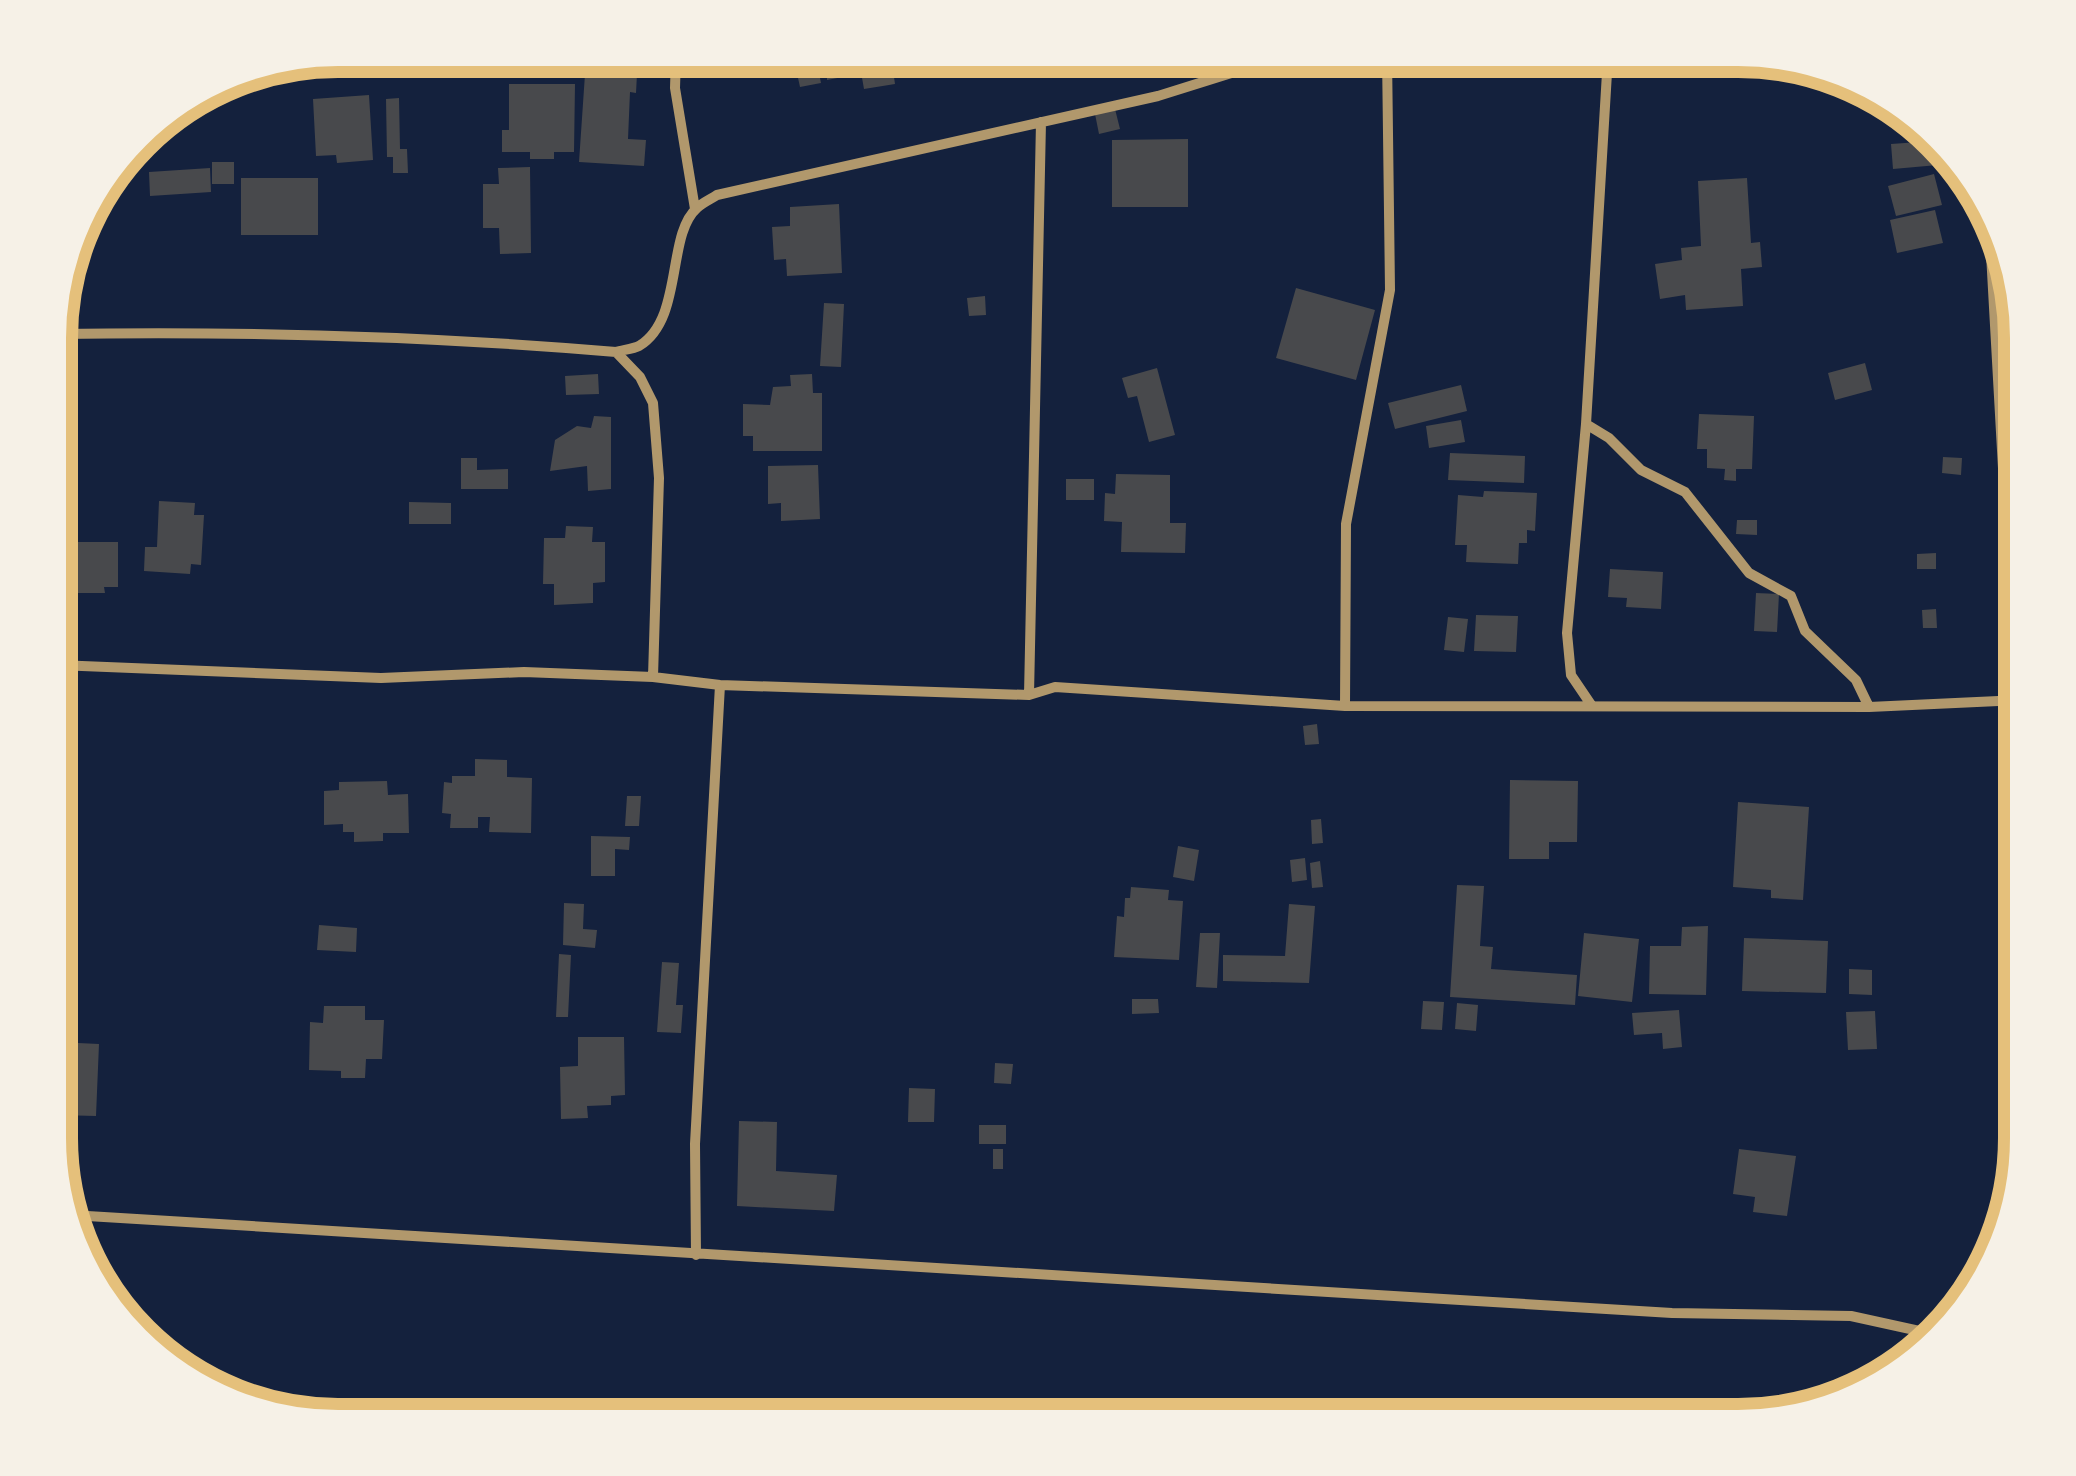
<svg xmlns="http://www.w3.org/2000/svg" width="2076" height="1476" font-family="'Asap Condensed',sans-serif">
  <rect width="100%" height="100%" fill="#14213d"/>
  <path fill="#48494c" d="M 593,55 L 638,55 L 636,93 L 630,92 L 628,139 L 646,140 L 644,166 L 579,162 L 585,74 L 592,73 Z
    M 793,55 L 849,55 L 853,75 L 827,80 L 827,77 L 820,78 L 821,83 L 800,87 Z
    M 858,55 L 942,55 L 943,64 L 893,70 L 895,84 L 864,89 Z
    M 1717,56 L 1753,56 L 1750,73 L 1726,69 L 1728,59 Z
    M 509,84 L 575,84 L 574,152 L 554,152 L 554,159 L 530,159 L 530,152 L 502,152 L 502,130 L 509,130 Z
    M 369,95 L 373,160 L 337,163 L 336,155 L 316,156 L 313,99 Z
    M 399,98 L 400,149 L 407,149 L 408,173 L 393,173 L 393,157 L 387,157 L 386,99 Z
    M 1115,109 L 1120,129 L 1099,134 L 1095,114 Z
    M 1188,139 L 1188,207 L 1112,207 L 1112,140 Z
    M 1933,141 L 1937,146 L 1938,165 L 1893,169 L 1891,144 Z
    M 212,162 L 234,162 L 234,184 L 212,184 Z
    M 530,167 L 531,253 L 500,254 L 499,228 L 483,228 L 483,184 L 499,184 L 498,168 Z
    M 210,168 L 211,192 L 150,196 L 149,172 Z
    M 1934,174 L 1942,205 L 1896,216 L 1888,186 Z
    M 241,178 L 318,178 L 318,235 L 241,235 Z
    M 1747,178 L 1751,243 L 1760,242 L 1762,267 L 1741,269 L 1743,306 L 1686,310 L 1685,295 L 1660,299 L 1655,264 L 1682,260 L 1681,248 L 1701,246 L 1698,181 Z
    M 839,204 L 842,273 L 787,276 L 786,259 L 774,260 L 772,227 L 790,226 L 790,207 Z
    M 1935,210 L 1943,243 L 1897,253 L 1890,220 Z
    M 1296,288 L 1375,310 L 1356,380 L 1276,358 Z
    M 985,296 L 986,315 L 969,316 L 967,298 Z
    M 824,303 L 844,304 L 841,367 L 820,366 Z
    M 1865,363 L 1872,390 L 1835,400 L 1828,373 Z
    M 1157,368 L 1175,435 L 1149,442 L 1137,396 L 1128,398 L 1122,378 Z
    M 598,374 L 599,394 L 566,395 L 565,376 Z
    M 812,374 L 813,393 L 822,393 L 822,451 L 753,451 L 753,436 L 743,436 L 743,404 L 770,405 L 773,387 L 791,386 L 790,375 Z
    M 1461,385 L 1467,411 L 1395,429 L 1388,403 Z
    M 1699,414 L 1754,416 L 1752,469 L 1736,469 L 1736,481 L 1724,480 L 1725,469 L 1707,468 L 1707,449 L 1697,449 Z
    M 594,416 L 611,417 L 611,489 L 588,491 L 587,466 L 550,471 L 555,440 L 577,426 L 591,428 Z
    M 1461,420 L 1465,442 L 1429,448 L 1426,426 Z
    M 1450,453 L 1525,456 L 1524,483 L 1448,480 Z
    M 1943,457 L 1962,458 L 1961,475 L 1942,473 Z
    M 461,458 L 477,458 L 477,470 L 508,469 L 508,489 L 461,489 Z
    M 818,465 L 820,519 L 781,521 L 781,503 L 768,504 L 768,466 Z
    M 1116,474 L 1170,475 L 1170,523 L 1186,523 L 1185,553 L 1121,552 L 1122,522 L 1104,521 L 1105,493 L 1115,494 Z
    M 1066,479 L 1094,479 L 1094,500 L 1066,500 Z
    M 1484,491 L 1537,493 L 1535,531 L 1527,530 L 1527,543 L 1519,543 L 1518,564 L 1466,562 L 1467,545 L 1455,545 L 1458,495 L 1483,497 Z
    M 159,501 L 195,503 L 194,515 L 204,515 L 201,565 L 191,564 L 190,574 L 144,571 L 145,547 L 157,547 Z
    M 409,502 L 451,503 L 451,524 L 409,524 Z
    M 1737,520 L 1757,520 L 1757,535 L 1736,534 Z
    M 566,526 L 593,527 L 592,542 L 605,542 L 605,582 L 593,583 L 593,603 L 554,605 L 554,584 L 543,584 L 544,538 L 565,538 Z
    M 60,542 L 118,542 L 118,587 L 104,587 L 105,593 L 59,593 Z
    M 1936,553 L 1936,569 L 1917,569 L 1917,554 Z
    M 1610,569 L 1663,572 L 1661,609 L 1626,607 L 1627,598 L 1608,597 Z
    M 1756,593 L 1779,594 L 1777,632 L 1754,631 Z
    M 1936,609 L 1937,628 L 1923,628 L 1922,610 Z
    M 1476,615 L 1518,616 L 1516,652 L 1474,651 Z
    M 1448,617 L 1468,619 L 1464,652 L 1444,650 Z
    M 1317,724 L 1319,744 L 1305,745 L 1303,726 Z
    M 475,759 L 507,760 L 507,777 L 532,778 L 531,833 L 489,832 L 490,817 L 478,817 L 478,828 L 450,828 L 451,814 L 442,813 L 444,782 L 452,783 L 452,776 L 475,776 Z
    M 1510,780 L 1578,781 L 1577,842 L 1549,842 L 1549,859 L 1509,859 Z
    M 387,781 L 388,795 L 408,794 L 409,833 L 383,833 L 383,841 L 354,842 L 354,832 L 343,832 L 343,824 L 324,825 L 324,791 L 339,790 L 339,782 Z
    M 627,796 L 641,796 L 639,826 L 625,826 Z
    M 1738,802 L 1809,807 L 1803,900 L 1771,898 L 1771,890 L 1733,887 Z
    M 1321,819 L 1323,843 L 1312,844 L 1311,820 Z
    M 591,836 L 630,837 L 629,850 L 615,849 L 615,876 L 591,876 Z
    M 1178,846 L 1199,850 L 1194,881 L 1173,877 Z
    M 1305,858 L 1307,880 L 1292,882 L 1290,860 Z
    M 1320,861 L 1323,887 L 1312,888 L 1310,863 Z
    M 1457,885 L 1484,886 L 1480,946 L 1493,947 L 1491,969 L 1577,975 L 1575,1005 L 1450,997 Z
    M 1131,887 L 1169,890 L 1168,900 L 1183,901 L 1179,960 L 1114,957 L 1117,916 L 1124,917 L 1125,898 L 1130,898 Z
    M 564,903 L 584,904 L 583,929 L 597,930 L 595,948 L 563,945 Z
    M 1289,904 L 1315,906 L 1309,983 L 1223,981 L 1223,955 L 1285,956 Z
    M 319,925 L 357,928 L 356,952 L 317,950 Z
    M 1708,926 L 1706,995 L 1649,994 L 1650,946 L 1681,946 L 1682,927 Z
    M 1200,933 L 1220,933 L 1217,988 L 1196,987 Z
    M 1584,933 L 1639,939 L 1632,1002 L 1578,996 Z
    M 1744,938 L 1828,941 L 1826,993 L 1742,991 Z
    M 559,954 L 571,955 L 568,1017 L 556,1017 Z
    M 662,962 L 679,963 L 676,1005 L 683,1005 L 681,1033 L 657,1032 Z
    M 1849,969 L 1872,970 L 1872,995 L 1849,994 Z
    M 1132,999 L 1158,999 L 1159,1013 L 1132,1014 Z
    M 1423,1001 L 1444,1002 L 1442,1030 L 1421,1029 Z
    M 1457,1003 L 1478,1005 L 1476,1031 L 1455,1029 Z
    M 324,1006 L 365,1006 L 365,1020 L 384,1020 L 382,1059 L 366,1059 L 365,1078 L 341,1078 L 341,1071 L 309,1070 L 310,1022 L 323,1023 Z
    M 1679,1010 L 1682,1047 L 1663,1049 L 1662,1033 L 1634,1035 L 1632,1013 Z
    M 1875,1011 L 1877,1049 L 1848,1050 L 1846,1012 Z
    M 578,1037 L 624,1037 L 625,1095 L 611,1096 L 611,1105 L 587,1106 L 588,1118 L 561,1119 L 560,1067 L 578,1066 Z
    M 57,1042 L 99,1044 L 96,1116 L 57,1115 Z
    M 995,1063 L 1013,1064 L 1011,1084 L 994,1083 Z
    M 909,1088 L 935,1089 L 934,1122 L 908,1122 Z
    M 739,1121 L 777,1122 L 776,1171 L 837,1175 L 834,1211 L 737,1206 Z
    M 979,1125 L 1006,1125 L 1006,1144 L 979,1144 Z
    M 993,1149 L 1003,1149 L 1003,1169 L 993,1169 Z
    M 1739,1149 L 1796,1156 L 1787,1216 L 1753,1212 L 1755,1197 L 1733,1194 Z"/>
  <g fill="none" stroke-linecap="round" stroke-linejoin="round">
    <path stroke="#b1986c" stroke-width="10" d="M 676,55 L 675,88 L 695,209
      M 58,334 C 244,331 430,336 616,352 C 622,350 633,349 639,346 C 684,319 666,235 697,208 C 702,203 711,199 717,195 L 1158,96 L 1289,55
      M 616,352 L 640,377 L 653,403 L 659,478 L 653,677
      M 1586,424 L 1609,438 L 1641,470 L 1685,492 L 1749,573 L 1791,596 L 1805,631 L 1856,680 L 1869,707
      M 57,665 L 381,678 L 524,672 L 653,677 L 720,685 L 1029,695 L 1055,687 L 1345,706 L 1869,707 L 2020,700
      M 1029,695 L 1041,122
      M 1345,706 L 1346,524 L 1390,290 L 1387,55
      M 1592,706 L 1571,675 L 1567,633 L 1586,424 L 1608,56
      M 71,1215 L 1672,1313 L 1851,1316 L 1933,1334
      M 696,1255 L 695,1144 L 720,685"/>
    <path stroke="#b1986c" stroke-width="18" d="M 1993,218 L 2020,700 L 2020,788
      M 2013,1175 L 2020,1050"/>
  </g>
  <path d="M0 0H2076V1476H0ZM338 72H1738A266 266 0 0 1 2004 338V1138A266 266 0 0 1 1738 1404H338A266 266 0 0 1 72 1138V338A266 266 0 0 1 338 72Z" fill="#f6f1e7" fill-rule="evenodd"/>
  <path fill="none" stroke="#e5c07b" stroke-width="12" d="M338 72H1738A266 266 0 0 1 2004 338V1138A266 266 0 0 1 1738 1404H338A266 266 0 0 1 72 1138V338A266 266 0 0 1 338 72Z"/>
</svg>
